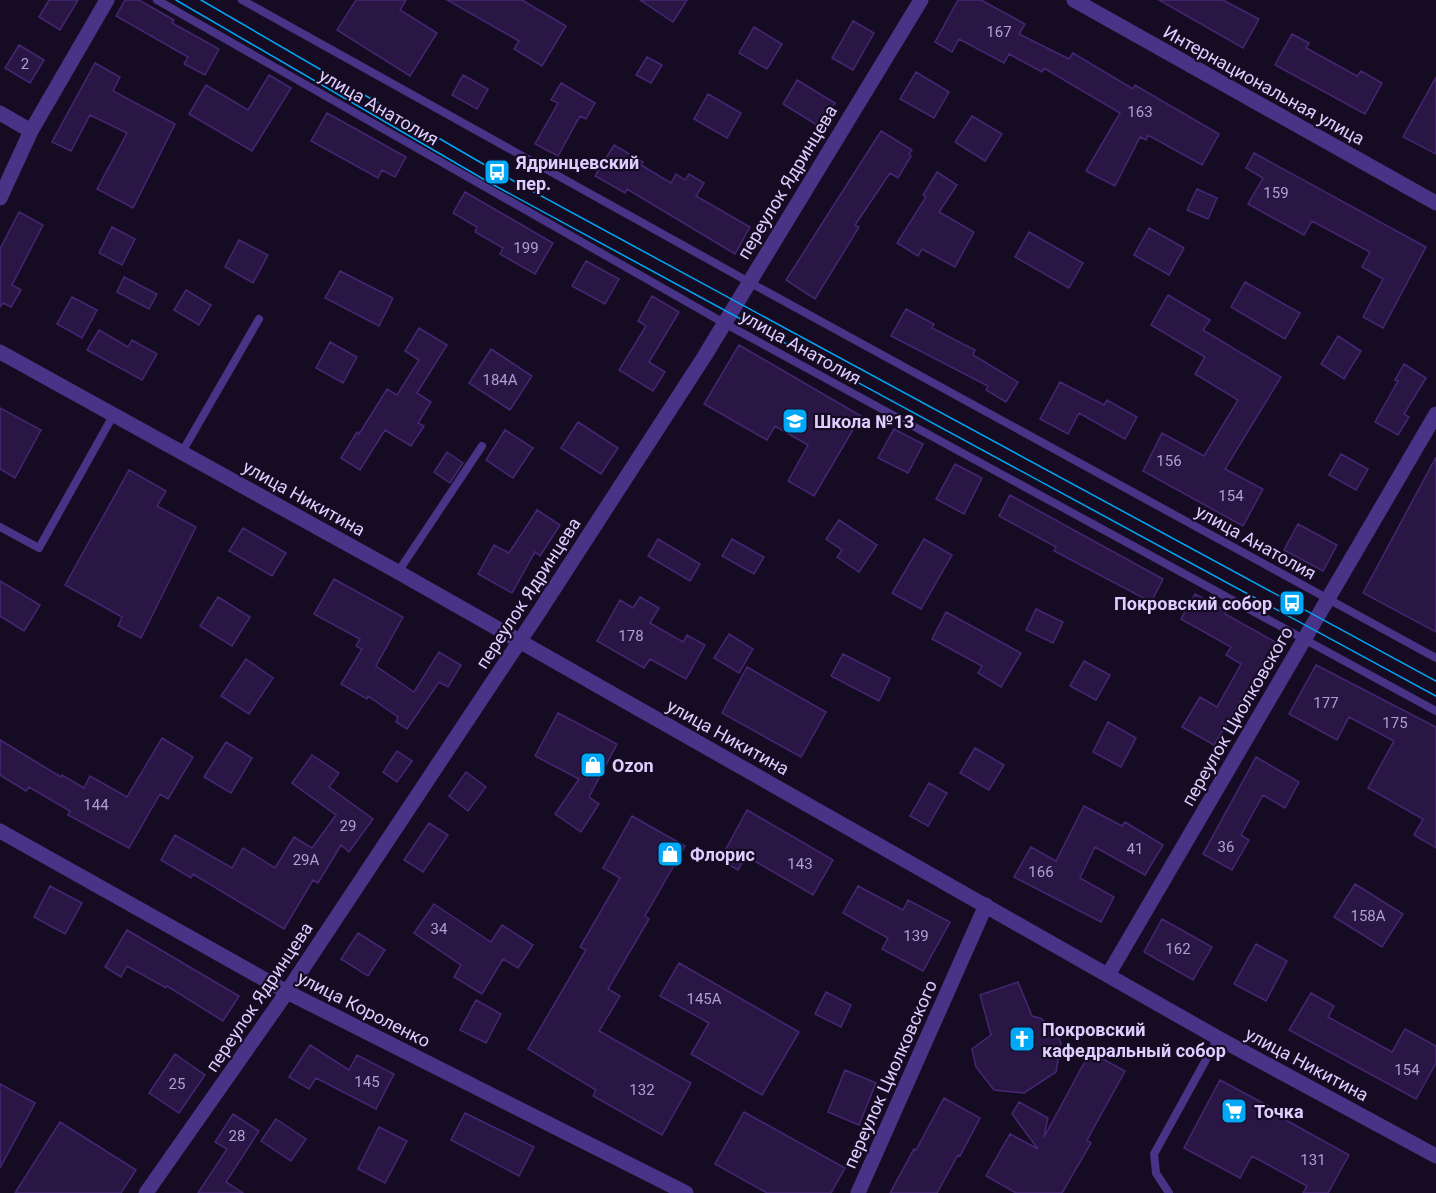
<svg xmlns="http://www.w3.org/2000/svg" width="1436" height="1193" font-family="Roboto,sans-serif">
  <rect width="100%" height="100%" fill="#150c23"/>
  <path fill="#2a1645" stroke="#462673" stroke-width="1.5" d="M 49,0 L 78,0 L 60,30 L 39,17 Z
    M 125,0 L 139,0 L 174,20 L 172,23 L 219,49 L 205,75 L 184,64 L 188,57 L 116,16 Z
    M 356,0 L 406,0 L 400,10 L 437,33 L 410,76 L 337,30 Z
    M 447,0 L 522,0 L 566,26 L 542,66 L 514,49 L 519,41 Z
    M 640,0 L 687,0 L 673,22 Z
    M 958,0 L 981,0 L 1025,24 L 1019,34 L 1069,59 L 1073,53 L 1133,89 L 1135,85 L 1219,134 L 1202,165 L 1148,135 L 1146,140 L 1140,137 L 1115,186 L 1086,171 L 1120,113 L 1044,68 L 1042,72 L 1009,54 L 1004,63 L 959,39 L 952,52 L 935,42 Z
    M 1159,0 L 1223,0 L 1259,19 L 1243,48 Z
    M 853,21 L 874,33 L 853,70 L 832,58 Z
    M 754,27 L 782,44 L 767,69 L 739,53 Z
    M 1292,34 L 1309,43 L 1306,48 L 1357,76 L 1361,71 L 1382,83 L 1365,114 L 1275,65 Z
    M 19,45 L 44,60 L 30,83 L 5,68 Z
    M 647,57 L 662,65 L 651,83 L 636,75 Z
    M 95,63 L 120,77 L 113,91 L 175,124 L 133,208 L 97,189 L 127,133 L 90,115 L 71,151 L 52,142 Z
    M 916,72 L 949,92 L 934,118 L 900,99 Z
    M 269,75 L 291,88 L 252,151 L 189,114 L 206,85 L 248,110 Z
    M 463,75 L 488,89 L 477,109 L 452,95 Z
    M 1436,77 L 1436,154 L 1403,137 Z
    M 797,80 L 835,103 L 820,127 L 783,104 Z
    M 561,83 L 595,103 L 586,119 L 580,116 L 558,156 L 535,144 L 558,103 L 551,100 Z
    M 708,94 L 741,113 L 727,138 L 694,119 Z
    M 327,113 L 406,157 L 395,177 L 382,170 L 378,178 L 311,141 Z
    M 972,116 L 1002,134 L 985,161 L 955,142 Z
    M 881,131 L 912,150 L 909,154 L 911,156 L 898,178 L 890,173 L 855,225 L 859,227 L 815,299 L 786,280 Z
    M 614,145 L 643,162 L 641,165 L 671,183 L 676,174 L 685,180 L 689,174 L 704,183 L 696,196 L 750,227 L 735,254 L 627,189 L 625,193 L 595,176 Z
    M 1254,153 L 1426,247 L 1383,328 L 1363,317 L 1383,279 L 1362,267 L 1370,252 L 1312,221 L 1304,235 L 1248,204 L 1263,178 L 1246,168 Z
    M 937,172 L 957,185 L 939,212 L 974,232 L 955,267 L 922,249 L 918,256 L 897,243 L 926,197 L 923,195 Z
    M 1197,189 L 1217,198 L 1208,219 L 1187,210 Z
    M 465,192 L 553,243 L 535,274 L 500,254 L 503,248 L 475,232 L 477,227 L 453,213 Z
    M 19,212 L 43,225 L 12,285 L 21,290 L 11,307 L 3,303 L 0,307 L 0,249 Z
    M 112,227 L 135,239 L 122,265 L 99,253 Z
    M 1149,228 L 1184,248 L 1169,275 L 1134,255 Z
    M 1029,232 L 1083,263 L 1069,288 L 1015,257 Z
    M 239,240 L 268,255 L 253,283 L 225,267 Z
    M 586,261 L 619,279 L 605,304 L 572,286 Z
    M 340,271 L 393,298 L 379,326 L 325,298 Z
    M 124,277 L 157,294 L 149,309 L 117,292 Z
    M 1245,282 L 1300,313 L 1285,339 L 1231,307 Z
    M 186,290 L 211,305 L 199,325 L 174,310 Z
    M 1168,295 L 1210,320 L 1203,330 L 1281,377 L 1225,469 L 1263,489 L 1243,526 L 1143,471 L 1162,433 L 1204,456 L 1238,400 L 1195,374 L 1205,357 L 1151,325 Z
    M 652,296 L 679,312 L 649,362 L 665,372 L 653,391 L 619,370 L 646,326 L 638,321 Z
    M 72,297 L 97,310 L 82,338 L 57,324 Z
    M 906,309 L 934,324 L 932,328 L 975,350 L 973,355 L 1018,382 L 1006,402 L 986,390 L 988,386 L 891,336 Z
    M 419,328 L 447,345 L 417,393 L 431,402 L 418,423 L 424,426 L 411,446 L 385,430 L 360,470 L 341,458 L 357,432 L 359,434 L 387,389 L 397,395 L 419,360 L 405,351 Z
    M 99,330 L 128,347 L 132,340 L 157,354 L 142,380 L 87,350 Z
    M 1338,336 L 1361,351 L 1344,379 L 1321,364 Z
    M 330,342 L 357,357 L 343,383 L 316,368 Z
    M 739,345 L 861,416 L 814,496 L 788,481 L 808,445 L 775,426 L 767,440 L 704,404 Z
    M 491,349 L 532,376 L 510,410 L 469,383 Z
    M 1404,364 L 1426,378 L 1404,414 L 1409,417 L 1398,435 L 1375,422 L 1398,381 L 1395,380 Z
    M 1060,382 L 1104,405 L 1107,400 L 1137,417 L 1125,439 L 1079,413 L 1068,434 L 1040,419 Z
    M 0,408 L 41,430 L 15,478 L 0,469 Z
    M 578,422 L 618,448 L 601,474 L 561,448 Z
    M 894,429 L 923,444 L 908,473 L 878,458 Z
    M 505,430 L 533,448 L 513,478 L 486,460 Z
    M 447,452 L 463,463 L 450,483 L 434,472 Z
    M 1341,454 L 1368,469 L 1356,490 L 1329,475 Z
    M 1436,457 L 1436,632 L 1363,593 Z
    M 955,464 L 982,478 L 964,514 L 936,499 Z
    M 129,470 L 166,491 L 157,506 L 196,527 L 141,638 L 118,626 L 122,617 L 65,585 Z
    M 1010,495 L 1163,579 L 1151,602 L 1054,551 L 1056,547 L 999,516 Z
    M 537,510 L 560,525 L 540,556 L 535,552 L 512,593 L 478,574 L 494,545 L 509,553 Z
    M 839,520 L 877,545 L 859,572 L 837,557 L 842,550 L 826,539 Z
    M 1298,524 L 1337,545 L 1323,571 L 1284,550 Z
    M 243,528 L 286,553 L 272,576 L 229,551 Z
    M 658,539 L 700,564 L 690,581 L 648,556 Z
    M 732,539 L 764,557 L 754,574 L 722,556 Z
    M 924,539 L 952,555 L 921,609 L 892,593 Z
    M 334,579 L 403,617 L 376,666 L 414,692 L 439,652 L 461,665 L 448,687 L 439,682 L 407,729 L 396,722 L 398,717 L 368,696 L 367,699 L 341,684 L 362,649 L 356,646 L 360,639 L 314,614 Z
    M 0,581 L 40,605 L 24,631 L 0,616 Z
    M 1195,594 L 1226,611 L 1225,614 L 1277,643 L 1244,702 L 1241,700 L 1214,745 L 1182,727 L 1200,697 L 1217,707 L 1241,664 L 1226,655 L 1231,647 L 1181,619 Z
    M 218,597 L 250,617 L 232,646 L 200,626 Z
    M 640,597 L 659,608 L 650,623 L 683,642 L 687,635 L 705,645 L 686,679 L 650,659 L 644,668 L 597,641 L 620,600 L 633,608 Z
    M 1036,609 L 1063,622 L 1053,643 L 1026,630 Z
    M 946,612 L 1021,653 L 1001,687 L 978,673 L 982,666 L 932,639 Z
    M 729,634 L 753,649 L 739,673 L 714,658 Z
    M 843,654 L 890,678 L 879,701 L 831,676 Z
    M 246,659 L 273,678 L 249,714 L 221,696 Z
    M 1084,661 L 1110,675 L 1096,700 L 1070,686 Z
    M 1316,665 L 1436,727 L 1436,848 L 1414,835 L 1423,819 L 1368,788 L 1394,741 L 1349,717 L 1337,740 L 1289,714 Z
    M 747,667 L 826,712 L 801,757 L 722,713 Z
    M 558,713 L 617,744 L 589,797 L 599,804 L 581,832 L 555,814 L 579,779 L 535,756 Z
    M 1108,722 L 1136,738 L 1121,767 L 1093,752 Z
    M 162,738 L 193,757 L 168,799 L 160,794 L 129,848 L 68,815 L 70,811 L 29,787 L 26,791 L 0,775 L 0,740 L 61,777 L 62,775 L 84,788 L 90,776 L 127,797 Z
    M 226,742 L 252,758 L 231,793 L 204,777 Z
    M 975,748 L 1004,765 L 989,790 L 960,773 Z
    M 397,751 L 412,761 L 397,782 L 383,772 Z
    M 312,755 L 339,773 L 329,787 L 373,819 L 349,852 L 341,845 L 318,883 L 313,880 L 284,929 L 193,874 L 191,878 L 161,860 L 175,835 L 232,868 L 243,848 L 275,868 L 294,837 L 312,848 L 336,815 L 292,783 Z
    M 1256,757 L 1299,782 L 1285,808 L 1263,795 L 1241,835 L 1249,840 L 1232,870 L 1203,854 Z
    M 466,772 L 486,787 L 468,811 L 449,796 Z
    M 929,783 L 947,793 L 928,826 L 910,816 Z
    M 1084,806 L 1122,826 L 1125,822 L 1163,845 L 1145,875 L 1095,847 L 1080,878 L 1114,897 L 1101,922 L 1014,877 L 1031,847 L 1056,861 Z
    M 747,810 L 833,860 L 813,895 L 746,856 L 738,870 L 720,860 Z
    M 632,816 L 685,846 L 645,916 L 649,919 L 608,989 L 620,996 L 599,1031 L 691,1083 L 662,1135 L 593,1096 L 596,1090 L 528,1049 L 586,950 L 580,947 L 620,878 L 603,868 Z
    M 429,823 L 448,835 L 423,872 L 404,860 Z
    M 1355,884 L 1403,914 L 1382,947 L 1334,917 Z
    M 50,886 L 82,903 L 65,934 L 34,917 Z
    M 858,886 L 903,910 L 908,900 L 950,922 L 923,971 L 882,949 L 888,938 L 843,913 Z
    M 434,904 L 491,942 L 502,925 L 533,945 L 518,968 L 503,959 L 482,994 L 454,977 L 461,965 L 414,933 Z
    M 1162,919 L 1212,947 L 1193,980 L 1144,952 Z
    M 127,930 L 239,996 L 223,1021 L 167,986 L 166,988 L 127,966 L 121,977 L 105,967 Z
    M 358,933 L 385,950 L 368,976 L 341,959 Z
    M 1256,944 L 1287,961 L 1266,1001 L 1234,984 Z
    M 679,963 L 799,1032 L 762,1095 L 691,1054 L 709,1023 L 660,996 Z
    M 1018,982 L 1032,1016 L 1040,1018 L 1054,1028 L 1061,1043 L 1056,1072 L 1024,1093 L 994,1090 L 976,1067 L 972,1049 L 991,1035 L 980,995 Z
    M 826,992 L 851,1005 L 841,1027 L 815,1014 Z
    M 1311,993 L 1334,1006 L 1328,1017 L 1392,1052 L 1405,1029 L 1436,1046 L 1436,1063 L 1416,1099 L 1289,1030 Z
    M 476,1000 L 501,1014 L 486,1043 L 460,1030 Z
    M 310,1045 L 349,1070 L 357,1055 L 394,1074 L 376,1109 L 316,1078 L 309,1089 L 289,1077 Z
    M 1090,1052 L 1125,1071 L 1087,1140 L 1091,1143 L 1062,1193 L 1016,1193 L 986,1176 L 1010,1134 L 1038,1149 L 1012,1114 L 1019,1102 L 1048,1118 L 1044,1137 Z
    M 175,1054 L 205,1075 L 179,1113 L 149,1093 Z
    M 845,1070 L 876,1083 L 859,1125 L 828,1112 Z
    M 1220,1080 L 1276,1110 L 1275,1114 L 1349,1155 L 1328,1193 L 1303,1193 L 1307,1186 L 1252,1156 L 1240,1178 L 1184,1148 Z
    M 0,1084 L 35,1103 L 0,1168 Z
    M 944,1098 L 980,1118 L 960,1156 L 958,1155 L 937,1193 L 890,1193 L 914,1149 L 916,1150 Z
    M 744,1112 L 845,1168 L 831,1193 L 767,1193 L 715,1164 Z
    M 465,1113 L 534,1147 L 519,1176 L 451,1140 Z
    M 233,1114 L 259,1131 L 226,1182 L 243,1193 L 198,1193 L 227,1149 L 215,1142 Z
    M 276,1119 L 306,1139 L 291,1161 L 261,1141 Z
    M 60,1122 L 136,1170 L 121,1193 L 15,1193 Z
    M 379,1127 L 407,1141 L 385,1183 L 358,1169 Z"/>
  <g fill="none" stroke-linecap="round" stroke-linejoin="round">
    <path stroke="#483386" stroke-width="8" d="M 157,0 L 724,323 L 1436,711
      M 242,0 L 749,282 L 1436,658
      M 182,452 L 259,319
      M 0,527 L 39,548 L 114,414
      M 398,572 L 482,446
      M 1169,1193 L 1156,1173 L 1154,1154 L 1218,1038"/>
    <path stroke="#483386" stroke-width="15" d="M 1074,0 L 1436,203
      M 0,113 L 31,131
      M 0,198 L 31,131 L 107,0
      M 0,352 L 398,572 L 1218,1038 L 1436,1156
      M 0,831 L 287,992 L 686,1193
      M 1108,975 L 1436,414
      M 146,1193 L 287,992 L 537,615 L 704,357 L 921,0
      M 858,1193 L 986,905"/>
    <path stroke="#00a9f8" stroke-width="1.5" d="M 176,0 L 490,183 L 1436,696
      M 201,0 L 497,172 L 1436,681"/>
  </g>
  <defs>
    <g id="bus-square" transform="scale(1.35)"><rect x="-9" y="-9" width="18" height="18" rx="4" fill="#00a9f8" stroke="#150c23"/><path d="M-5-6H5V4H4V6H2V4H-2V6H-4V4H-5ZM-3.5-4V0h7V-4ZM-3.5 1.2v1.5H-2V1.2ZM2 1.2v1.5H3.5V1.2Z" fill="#fff"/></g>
    <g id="school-square" transform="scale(1.35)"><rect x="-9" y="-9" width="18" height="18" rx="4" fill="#00a9f8" stroke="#150c23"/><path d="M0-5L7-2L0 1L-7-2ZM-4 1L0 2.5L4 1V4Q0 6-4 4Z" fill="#fff"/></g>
    <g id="shop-square" transform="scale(1.35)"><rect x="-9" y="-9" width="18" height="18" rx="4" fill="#00a9f8" stroke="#150c23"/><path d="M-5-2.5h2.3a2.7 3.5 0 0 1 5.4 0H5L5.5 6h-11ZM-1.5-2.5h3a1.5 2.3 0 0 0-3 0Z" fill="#fff"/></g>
    <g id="church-square" transform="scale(1.35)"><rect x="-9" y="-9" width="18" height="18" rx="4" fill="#00a9f8" stroke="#150c23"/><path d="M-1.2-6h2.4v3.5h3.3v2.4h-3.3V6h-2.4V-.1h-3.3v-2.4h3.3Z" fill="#fff"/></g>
    <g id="supermarket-square" transform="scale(1.35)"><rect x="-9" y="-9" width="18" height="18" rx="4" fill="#00a9f8" stroke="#150c23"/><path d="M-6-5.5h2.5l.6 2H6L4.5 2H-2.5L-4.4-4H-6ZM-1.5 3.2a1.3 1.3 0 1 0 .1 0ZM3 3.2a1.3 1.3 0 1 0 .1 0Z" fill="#fff"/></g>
  </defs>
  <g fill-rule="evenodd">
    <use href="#bus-square" x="497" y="172"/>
    <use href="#school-square" x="795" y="421"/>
    <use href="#bus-square" x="1292" y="603"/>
    <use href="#shop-square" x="593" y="765"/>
    <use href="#shop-square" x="670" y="854"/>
    <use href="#church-square" x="1022" y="1039"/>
    <use href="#supermarket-square" x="1234" y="1111"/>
  </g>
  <g text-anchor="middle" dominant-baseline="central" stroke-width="4.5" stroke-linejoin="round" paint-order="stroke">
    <g font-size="15" fill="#b19fd0">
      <text x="999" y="32">167</text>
      <text x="25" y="64">2</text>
      <text x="1140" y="112">163</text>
      <text x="1276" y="193">159</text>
      <text x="526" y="248">199</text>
      <text x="500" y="380">184А</text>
      <text x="1169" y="461">156</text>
      <text x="1231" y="496">154</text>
      <text x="631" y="636">178</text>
      <text x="1326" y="703">177</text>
      <text x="1395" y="723">175</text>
      <text x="96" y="805">144</text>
      <text x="348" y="826">29</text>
      <text x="1226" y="847">36</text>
      <text x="1135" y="849">41</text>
      <text x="306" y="860">29А</text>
      <text x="800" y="864">143</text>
      <text x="1041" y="872">166</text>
      <text x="1368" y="916">158А</text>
      <text x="439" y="929">34</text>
      <text x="916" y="936">139</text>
      <text x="1178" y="949">162</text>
      <text x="704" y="999">145А</text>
      <text x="1407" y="1070">154</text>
      <text x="367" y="1082">145</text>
      <text x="177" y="1084">25</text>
      <text x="642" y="1090">132</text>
      <text x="237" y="1136">28</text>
      <text x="1313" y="1160">131</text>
    </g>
    <g font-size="18" fill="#decdff" stroke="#150c23">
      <text transform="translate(1264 85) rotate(29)">Интернациональная улица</text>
      <text transform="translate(379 107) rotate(30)">улица Анатолия</text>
      <text transform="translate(787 182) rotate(-59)">переулок Ядринцева</text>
      <text transform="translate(801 347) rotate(29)">улица Анатолия</text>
      <text transform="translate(304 498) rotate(29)">улица Никитина</text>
      <text transform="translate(1256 542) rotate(29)">улица Анатолия</text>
      <text transform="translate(528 593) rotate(-57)">переулок Ядринцева</text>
      <text transform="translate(1237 716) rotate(-60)">переулок Циолковского</text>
      <text transform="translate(728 737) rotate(29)">улица Никитина</text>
      <text transform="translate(259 997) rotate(-56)">переулок Ядринцева</text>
      <text transform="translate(364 1009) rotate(27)">улица Короленко</text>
      <text transform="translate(1307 1064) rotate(28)">улица Никитина</text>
      <text transform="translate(890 1074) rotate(-66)">переулок Циолковского</text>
    </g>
    <g font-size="18" font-weight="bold" fill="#decdff" stroke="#150c23" text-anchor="start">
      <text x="516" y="162">Ядринцевский<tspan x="516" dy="21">пер.</tspan></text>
      <text x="814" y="421">Школа №13</text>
      <text x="1272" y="603" text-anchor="end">Покровский собор</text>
      <text x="612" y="765">Ozon</text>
      <text x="690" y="854">Флорис</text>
      <text x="1042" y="1029">Покровский<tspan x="1042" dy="21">кафедральный собор</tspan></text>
      <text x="1254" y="1111">Точка</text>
    </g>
  </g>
</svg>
